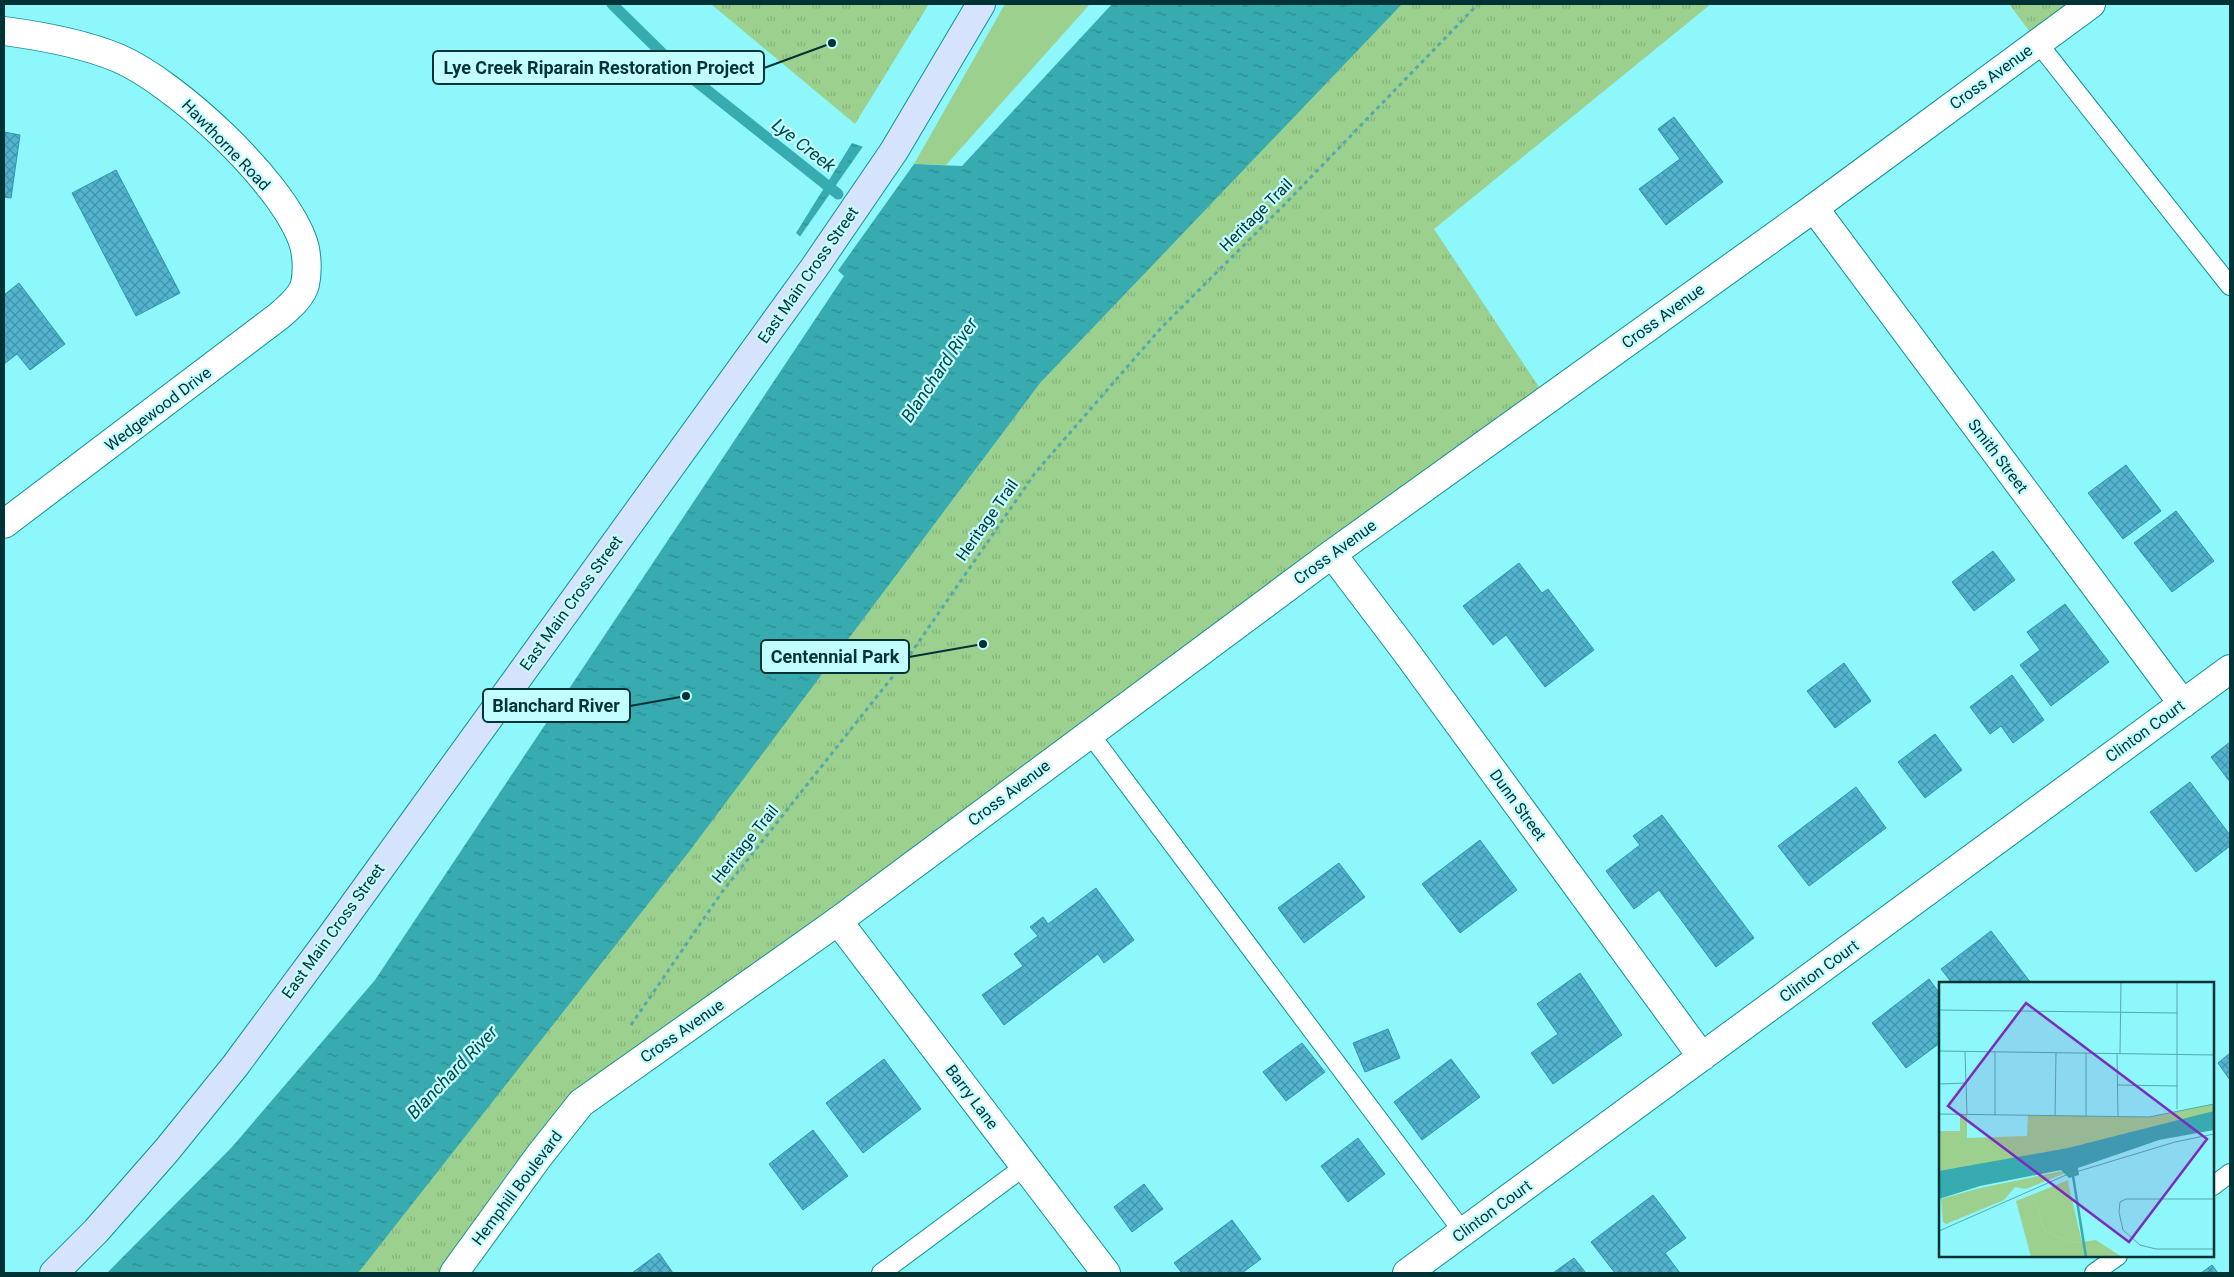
<svg xmlns="http://www.w3.org/2000/svg" width="2234" height="1277" font-family="Roboto,sans-serif">
  <defs>
    <pattern id="park-tufts" width="24" height="20" patternUnits="userSpaceOnUse" patternTransform="scale(1.25)"><rect width="24" height="20" fill="#9cd08e"/><path d="M3 7l-1-3M5 7V3M7 7l1-3M15 17l-1-3M17 17v-4M19 17l1-3" fill="none" stroke="#85b37b"/></pattern>
    <pattern id="water-ripples" width="26" height="14" patternUnits="userSpaceOnUse" patternTransform="scale(1.25)"><rect width="26" height="14" fill="#37abb0"/><path d="M2 4q2-2 4 0t4 0M15 11q2-2 4 0t4 0" fill="none" stroke="#2c8c90"/></pattern>
    <pattern id="building-cross-hatch" width="8" height="8" patternUnits="userSpaceOnUse" patternTransform="scale(1.25)"><rect width="8" height="8" fill="#52b4cf"/><path d="M0 0l8 8M0 8l8-8" fill="none" stroke="#4293a9"/></pattern>
  </defs>
  <rect width="100%" height="100%" fill="#8df7fb"/>
  <path fill="#9cd08e" d="M 1005,4 L 1090,4 L 946,165 L 914,164 Z"/>
  <path fill="url(#park-tufts)" d="M 711,4 L 929,4 L 855,124 Z
    M 1251,4 L 1711,4 L 1434,229 L 1547,399 L 581,1103 L 454,1273 L 248,1273 Z
    M 2009,4 L 2091,4 L 2038,43 Z"/>
  <path fill="url(#water-ripples)" d="M 1112,4 L 1402,4 L 1040,383 L 688,853 L 358,1273 L 107,1273 L 232,1147 L 375,980 L 844,276 L 796,233 L 852,143 L 914,164 L 962,166 Z"/>
  <path fill="#8df7fb" d="M 864,145 L 906,159 L 914,164 L 837,272 L 799,238 Z"/>
  <g fill="none" stroke-linecap="round" stroke-linejoin="round">
    <path stroke="#37abb0" stroke-width="11" d="M 612,4 L 669,60 L 838,194"/>
  </g>
  <path fill="url(#building-cross-hatch)" stroke="#2e95af" d="M 1674,117 L 1723,182 L 1666,225 L 1639,189 L 1680,159 L 1658,129 Z
    M 4,132 L 20,135 L 11,198 L 4,197 Z
    M 116,170 L 180,293 L 136,316 L 72,193 Z
    M 19,283 L 65,344 L 30,370 L 17,354 L 4,364 L 4,295 Z
    M 2126,465 L 2161,511 L 2123,539 L 2088,493 Z
    M 2176,511 L 2214,561 L 2172,592 L 2134,543 Z
    M 1993,551 L 2015,580 L 1974,611 L 1952,582 Z
    M 1519,563 L 1542,593 L 1548,589 L 1594,650 L 1545,687 L 1506,635 L 1493,645 L 1463,606 Z
    M 2065,604 L 2109,662 L 2051,706 L 2020,665 L 2040,650 L 2027,632 Z
    M 1844,663 L 1871,701 L 1835,728 L 1807,691 Z
    M 2012,675 L 2044,720 L 2013,743 L 2001,726 L 1990,734 L 1970,707 Z
    M 1935,734 L 1962,770 L 1925,798 L 1898,762 Z
    M 2230,742 L 2230,782 L 2211,757 Z
    M 2190,782 L 2230,835 L 2230,846 L 2196,872 L 2150,812 Z
    M 1856,787 L 1886,828 L 1809,886 L 1778,846 Z
    M 1662,815 L 1754,938 L 1716,967 L 1659,890 L 1634,909 L 1606,871 L 1640,845 L 1633,836 Z
    M 1480,840 L 1517,890 L 1460,933 L 1422,884 Z
    M 1339,863 L 1365,897 L 1304,943 L 1278,908 Z
    M 1096,888 L 1134,940 L 1104,963 L 1098,954 L 1004,1025 L 982,995 L 1023,966 L 1014,954 L 1038,936 L 1030,927 L 1043,917 L 1048,924 Z
    M 1991,931 L 2031,983 L 1952,983 L 1941,969 Z
    M 1580,973 L 1622,1035 L 1553,1084 L 1531,1053 L 1558,1034 L 1537,1004 Z
    M 1929,979 L 1940,994 L 1940,1043 L 1906,1068 L 1872,1023 Z
    M 1388,1029 L 1400,1058 L 1365,1072 L 1353,1043 Z
    M 1302,1043 L 1325,1072 L 1286,1101 L 1263,1072 Z
    M 2230,1053 L 2230,1080 L 2218,1063 Z
    M 884,1059 L 921,1109 L 863,1153 L 826,1103 Z
    M 1451,1059 L 1480,1097 L 1422,1140 L 1394,1102 Z
    M 813,1130 L 848,1176 L 803,1210 L 769,1164 Z
    M 1358,1138 L 1385,1174 L 1348,1202 L 1321,1166 Z
    M 1144,1184 L 1163,1209 L 1132,1232 L 1114,1207 Z
    M 1653,1195 L 1686,1238 L 1665,1253 L 1680,1273 L 1615,1273 L 1591,1242 Z
    M 1232,1220 L 1261,1259 L 1242,1273 L 1182,1273 L 1174,1263 Z
    M 659,1253 L 673,1273 L 632,1273 Z
    M 1574,1258 L 1586,1273 L 1553,1273 Z
    M 2212,1265 L 2218,1273 L 2201,1273 Z"/>
  <g fill="none" stroke-linecap="round" stroke-linejoin="round">
    <g stroke="#109095" stroke-width="20">
      <path id="service" d="M 2038,43 L 2230,286
        M 1090,734 L 1463,1232
        M 2213,1186 L 2230,1173
        M 881,1273 L 1025,1166
        M 2094,1273 L 2118,1256"/>
    </g>
    <g stroke="#109095" stroke-width="30">
      <path id="minor" d="M 4,31 C 42,36 82,43 118,58 C 176,83 279,179 302,239 C 307,251 308,271 305,284 C 302,297 288,308 279,316 L 4,524
        M 1814,208 L 2183,704
        M 1332,554 L 1404,649 L 1702,1057
        M 838,921 L 1106,1273
        M 1407,1273 L 2230,669"/>
    </g>
    <g stroke="#109095" stroke-width="30">
      <path id="tertiary" d="M 454,1273 L 539,1156 L 581,1103 L 838,921 L 1332,554 L 1814,208 L 2091,4"/>
    </g>
    <g stroke="#109095" stroke-width="30">
      <path id="secondary" d="M 54,1273 L 96,1231 L 167,1150 L 235,1066 L 332,935 L 814,268 L 894,151 L 981,4"/>
    </g>
    <path stroke="#55a9ac" stroke-width="3" stroke-dasharray="4 4" stroke-linecap="butt" d="M 631,1025 L 722,892 L 909,656 L 1035,473 L 1161,328 L 1281,208 L 1478,4"/>
    <use href="#service" stroke="#fff" stroke-width="18"/>
    <use href="#minor" stroke="#fff" stroke-width="28"/>
    <use href="#tertiary" stroke="#fff" stroke-width="28"/>
    <use href="#secondary" stroke="#d5e4fc" stroke-width="28"/>
  </g>
  <g text-anchor="middle" dominant-baseline="central" stroke-width="4.5" stroke-linejoin="round" paint-order="stroke">
    <g font-size="16" fill="#003335" stroke="#c2fdff">
      <text transform="translate(1991 77) rotate(-36)">Cross Avenue</text>
      <text transform="translate(226 145) rotate(46)">Hawthorne Road</text>
      <text transform="translate(1256 215) rotate(-45)">Heritage Trail</text>
      <text transform="translate(808 275) rotate(-55)">East Main Cross Street</text>
      <text transform="translate(1663 316) rotate(-36)">Cross Avenue</text>
      <text transform="translate(158 409) rotate(-37)">Wedgewood Drive</text>
      <text transform="translate(1998 456) rotate(53)">Smith Street</text>
      <text transform="translate(987 520) rotate(-55)">Heritage Trail</text>
      <text transform="translate(1335 552) rotate(-36)">Cross Avenue</text>
      <text transform="translate(571 603) rotate(-54)">East Main Cross Street</text>
      <text transform="translate(2145 731) rotate(-36)">Clinton Court</text>
      <text transform="translate(1009 793) rotate(-37)">Cross Avenue</text>
      <text transform="translate(1518 805) rotate(54)">Dunn Street</text>
      <text transform="translate(745 844) rotate(-51)">Heritage Trail</text>
      <text transform="translate(333 931) rotate(-54)">East Main Cross Street</text>
      <text transform="translate(1819 971) rotate(-36)">Clinton Court</text>
      <text transform="translate(682 1031) rotate(-35)">Cross Avenue</text>
      <text transform="translate(972 1097) rotate(53)">Barry Lane</text>
      <text transform="translate(517 1188) rotate(-53)">Hemphill Boulevard</text>
      <text transform="translate(1492 1211) rotate(-36)">Clinton Court</text>
    </g>
    <g font-size="18" font-style="italic" fill="#00484a" stroke="#c2fdff">
      <text transform="translate(804 145) rotate(38)">Lye Creek</text>
      <text transform="translate(939 370) rotate(-56)">Blanchard River</text>
      <text transform="translate(452 1072) rotate(-46)">Blanchard River</text>
    </g>
  </g>
  <g transform="translate(1939 982)">
    <rect width="275" height="275" fill="#8df7fb"/>
    <path d="M 124,189 L 126,191 L 87,207 L 76,205 L 65,218 L 7,242 L 4,240 L 2,217 L 41,206 Z" fill="#9cd08e"/>
    <path d="M 95,212 L 105,249 L 135,261 L 157,258 L 183,275 L 92,275 L 77,219 Z" fill="#9cd08e"/>
    <path d="M 275,122 L 275,139 L 0,199 L 0,149 L 21,149 L 21,132 L 28,132 L 28,156 L 88,154 L 89,133 L 210,135 ZM 129,198 L 130,205 L 143,260 L 135,261 L 105,249 L 95,212 Z" fill="#9cd08e"/>
    <path d="M 275,129 L 275,148 L 220,158 L 139,186 L 140,193 L 130,196 L 122,188 L 41,204 L 0,217 L 0,189 L 129,166 Z" fill="#37abb0"/>
    <path fill="none" stroke="#37abb0" stroke-width="2.5" d="M 134,194 L 147,275"/>
    <path fill="none" stroke="#55a9ac" stroke-width="1" d="M 238,0 L 238,127M 0,28 L 238,31M 0,69 L 275,73M 26,70 L 28,132M 178,71 L 179,134M 181,71 L 182,0M 0,102 L 27,101M 178,103 L 238,104M 0,132 L 210,135 L 275,122M 56,133 L 56,70M 116,134 L 117,71M 147,134 L 147,71M 275,217 L 187,217 L 181,220 L 180,230 L 184,248 L 201,263 L 217,267 L 275,267M 0,249 L 127,193 L 236,160 L 275,152"/>
    <path fill="#7b2cbf" fill-opacity="0.15" stroke="#7b2cbf" stroke-width="2.5" d="M 87,21 L 268,157 L 190,260 L 9,124 Z"/>
    <rect width="275" height="275" fill="none" stroke="#003335" stroke-width="2.5"/>
  </g>
  <path fill="none" stroke="#003335" stroke-width="2" d="M832 43L764 68M983 644L909 657M686 696L630 706"/>
  <g fill="#003335" stroke="#c2fdff" stroke-width="2">
    <circle cx="832" cy="43" r="5"/>
    <circle cx="983" cy="644" r="5"/>
    <circle cx="686" cy="696" r="5"/>
  </g>
  <g fill="#c2fdff" stroke="#003335" stroke-width="2">
    <rect x="433" y="51" width="331" height="33" rx="5"/>
    <rect x="761" y="640" width="148" height="33" rx="5"/>
    <rect x="483" y="689" width="147" height="33" rx="5"/>
  </g>
  <g font-size="18" text-anchor="middle" font-weight="bold" fill="#003335">
    <text x="599" y="74">Lye Creek Riparain Restoration Project</text>
    <text x="835" y="663">Centennial Park</text>
    <text x="556" y="712">Blanchard River</text>
  </g>
  <rect width="2234" height="1277" fill="none" stroke="#003335" stroke-width="10"/>
</svg>
